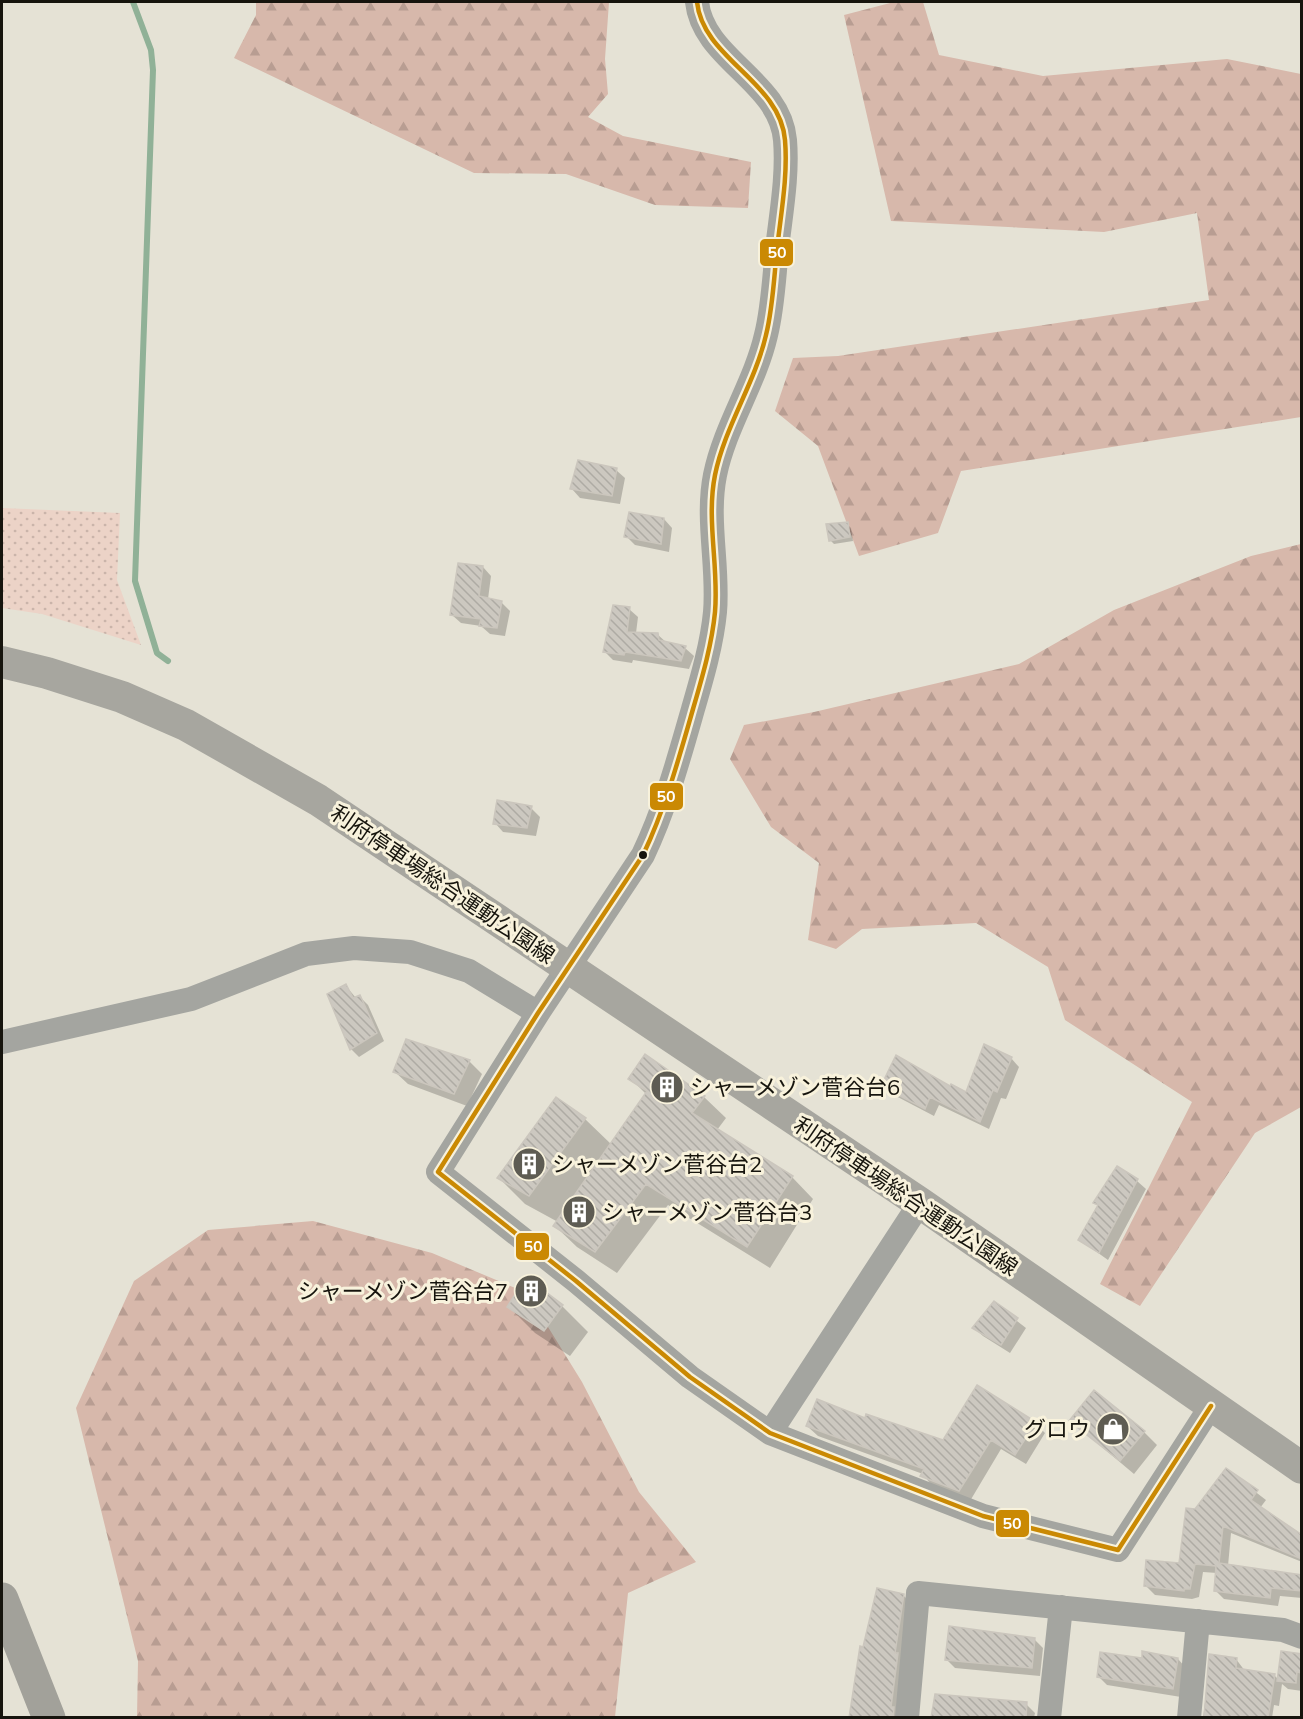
<svg xmlns="http://www.w3.org/2000/svg" width="1303" height="1719" font-family="Mulish,'Noto Sans JP',sans-serif">
  <defs>
    <pattern id="grass-dots" width="8" height="8" patternUnits="userSpaceOnUse" patternTransform="scale(1.5)"><rect width="8" height="8" fill="#ecd3c7"/><path d="M2 2h.1M6 6h.1" fill="none" stroke="#cab4aa" stroke-width="1.8" stroke-linecap="round"/></pattern>
    <pattern id="forest-firs" width="22" height="20" patternUnits="userSpaceOnUse" patternTransform="scale(1.5)"><rect width="22" height="20" fill="#d7b8ab"/><path d="M5 1l3.5 6h-7zM16 11l3.5 6h-7z" fill="#b89d92"/></pattern>
    <pattern id="building-back-hatch" width="6" height="6" patternUnits="userSpaceOnUse" patternTransform="scale(1.5)"><rect width="6" height="6" fill="#ccc8c0"/><path d="M-1 5l2 2M0 0l6 6M5-1l2 2" fill="none" stroke="#aeaba4"/></pattern>
  </defs>
  <rect width="100%" height="100%" fill="#e5e2d5"/>
  <path fill="url(#grass-dots)" d="M 2,508 L 120,513 L 117,580 L 141,645 L 42,614 L 2,608 Z"/>
  <path fill="url(#forest-firs)" d="M 256,2 L 609,2 L 605,59 L 608,94 L 588,117 L 623,136 L 751,162 L 748,208 L 655,205 L 566,174 L 474,173 L 234,58 L 256,15 Z
    M 894,2 L 923,2 L 939,55 L 1043,76 L 1227,59 L 1301,74 L 1301,417 L 961,471 L 938,533 L 859,556 L 818,446 L 775,411 L 793,358 L 838,356 L 1209,300 L 1197,213 L 1104,232 L 891,221 L 844,15 Z
    M 1301,544 L 1301,1107 L 1255,1133 L 1140,1306 L 1100,1284 L 1192,1102 L 1065,1020 L 1048,967 L 976,923 L 862,929 L 836,949 L 808,940 L 819,863 L 771,827 L 730,759 L 744,725 L 814,712 L 1019,664 L 1114,610 L 1251,556 Z
    M 313,1221 L 432,1253 L 527,1293 L 582,1382 L 639,1492 L 696,1562 L 628,1593 L 615,1717 L 137,1717 L 138,1661 L 76,1408 L 134,1281 L 208,1230 Z"/>
  <path fill="#0003" d="M 616,470 L 625,478 L 620,504 L 580,498 L 572,489 Z
    M 664,519 L 672,528 L 669,552 L 635,545 L 626,536 Z
    M 847,524 L 851,528 L 853,541 L 834,544 L 830,540 Z
    M 483,567 L 491,576 L 488,599 L 501,602 L 510,611 L 505,636 L 490,634 L 481,626 L 461,623 L 452,615 Z
    M 629,609 L 638,617 L 636,633 L 657,634 L 667,643 L 685,648 L 694,656 L 689,669 L 633,660 L 632,663 L 613,660 L 605,652 Z
    M 531,808 L 540,817 L 536,836 L 503,832 L 495,823 Z
    M 346,986 L 356,998 L 360,997 L 368,1005 L 384,1041 L 359,1057 L 351,1049 Z
    M 645,1056 L 704,1097 L 726,1118 L 717,1130 L 792,1177 L 813,1199 L 770,1268 L 668,1205 L 617,1273 L 577,1247 L 555,1226 L 558,1222 L 525,1204 L 499,1178 L 585,1119 L 612,1145 L 647,1095 L 630,1078 Z
    M 1011,1058 L 1019,1067 L 1006,1099 L 1001,1098 L 989,1129 L 939,1105 L 934,1116 L 892,1094 L 883,1086 L 950,1088 L 967,1094 Z
    M 469,1061 L 482,1074 L 467,1106 L 408,1084 L 394,1071 Z
    M 1137,1181 L 1146,1189 L 1108,1260 L 1080,1240 L 1099,1207 L 1095,1203 Z
    M 994,1303 L 1026,1328 L 1010,1353 L 983,1336 L 974,1328 Z
    M 562,1306 L 588,1332 L 570,1356 L 535,1333 L 509,1307 Z
    M 1071,1421 L 1144,1432 L 1157,1445 L 1134,1474 Z
    M 1035,1423 L 1045,1433 L 1026,1464 L 1001,1449 L 970,1501 L 932,1486 L 923,1474 L 818,1436 L 807,1426 L 944,1442 Z
    M 1227,1470 L 1266,1500 L 1260,1508 L 1302,1536 L 1302,1562 L 1231,1533 L 1228,1566 L 1302,1576 L 1302,1598 L 1280,1596 L 1278,1606 L 1224,1599 L 1215,1590 L 1217,1573 L 1203,1572 L 1199,1597 L 1192,1599 L 1155,1595 L 1146,1586 L 1180,1565 L 1196,1511 Z
    M 903,1595 L 912,1604 L 900,1718 L 851,1718 L 864,1649 Z
    M 1034,1639 L 1043,1648 L 1040,1676 L 955,1668 L 947,1660 Z
    M 1211,1656 L 1236,1659 L 1245,1671 L 1274,1675 L 1279,1680 L 1302,1656 L 1302,1691 L 1288,1689 L 1282,1684 L 1279,1706 L 1274,1705 L 1272,1718 L 1203,1718 Z
    M 1143,1659 L 1178,1659 L 1186,1668 L 1181,1697 L 1107,1685 L 1099,1677 Z
    M 1026,1704 L 1035,1713 L 1034,1718 L 996,1718 Z"/>
  <g fill="none" stroke-linecap="round" stroke-linejoin="round">
    <path stroke="#90b197" stroke-width="6" d="M 133,2 L 151,50 L 153,70 L 135,581 L 157,653 L 168,661"/>
  </g>
  <path fill="url(#building-back-hatch)" stroke="#cbc6bd" stroke-width="1.5" d="M 578,460 L 617,468 L 612,496 L 570,489 Z
    M 629,512 L 664,518 L 661,544 L 624,537 Z
    M 848,522 L 850,537 L 829,541 L 826,524 Z
    M 458,563 L 483,566 L 479,596 L 502,601 L 497,628 L 479,626 L 481,619 L 450,615 Z
    M 613,605 L 630,607 L 627,632 L 658,633 L 659,640 L 686,646 L 681,661 L 625,652 L 624,655 L 603,652 Z
    M 497,800 L 532,806 L 527,828 L 493,824 Z
    M 346,984 L 353,998 L 360,995 L 377,1033 L 350,1050 L 327,994 Z
    M 406,1039 L 470,1060 L 454,1094 L 393,1072 Z
    M 984,1044 L 1012,1057 L 997,1092 L 993,1090 L 980,1122 L 930,1097 L 925,1109 L 881,1086 L 896,1055 L 950,1086 L 951,1084 L 966,1092 Z
    M 645,1054 L 705,1096 L 692,1113 L 793,1176 L 747,1247 L 646,1184 L 595,1252 L 553,1226 L 647,1091 L 628,1079 Z
    M 556,1097 L 586,1118 L 529,1196 L 497,1178 Z
    M 1117,1166 L 1138,1179 L 1099,1253 L 1078,1240 L 1098,1205 L 1093,1203 Z
    M 526,1277 L 563,1305 L 544,1331 L 507,1307 Z
    M 994,1301 L 1018,1318 L 1001,1345 L 972,1328 Z
    M 977,1385 L 1036,1422 L 1015,1455 L 991,1440 L 959,1491 L 920,1476 L 924,1469 L 806,1426 L 817,1399 L 865,1418 L 866,1414 L 943,1440 Z
    M 1094,1390 L 1145,1431 L 1120,1461 L 1069,1421 Z
    M 1226,1468 L 1258,1490 L 1251,1500 L 1302,1535 L 1302,1559 L 1223,1526 L 1219,1563 L 1302,1575 L 1302,1591 L 1271,1588 L 1270,1598 L 1214,1591 L 1216,1566 L 1195,1564 L 1190,1589 L 1184,1589 L 1184,1591 L 1144,1586 L 1146,1560 L 1179,1563 L 1186,1508 L 1195,1509 Z
    M 877,1588 L 904,1594 L 895,1653 L 898,1653 L 891,1707 L 894,1707 L 893,1718 L 849,1718 L 860,1646 L 863,1647 Z
    M 949,1626 L 1035,1638 L 1032,1668 L 945,1660 Z
    M 1142,1651 L 1178,1658 L 1173,1689 L 1097,1677 L 1100,1652 L 1142,1658 Z
    M 1281,1651 L 1302,1654 L 1302,1673 L 1297,1672 L 1296,1683 L 1277,1681 Z
    M 1209,1654 L 1237,1658 L 1236,1668 L 1275,1674 L 1268,1718 L 1204,1718 Z
    M 935,1694 L 1027,1702 L 1026,1718 L 931,1718 Z"/>
  <g fill="none" stroke-linecap="round" stroke-linejoin="round">
    <path stroke="#a4a5a0" stroke-width="24" d="M 697,2 C 703,59 780,81 785,140 C 788,176 781,213 777,249 C 774,277 773,307 766,335 C 755,383 725,426 715,475 C 706,520 719,567 715,612 C 712,644 702,678 693,709 C 679,758 665,809 643,855 L 538,1013 L 438,1172 L 576,1281 L 690,1377 L 770,1433 L 983,1516 L 1118,1550 L 1211,1406
      M 2,1042 L 191,999 L 306,954 L 354,948 L 410,952 L 469,971 L 538,1013
      M 770,1433 L 920,1203
      M 907,1718 L 918,1593 L 1283,1630 L 1302,1637
      M 1049,1718 L 1061,1607
      M 1189,1718 L 1198,1621"/>
    <path stroke="#a7a69f" stroke-width="32" d="M 2,662 L 47,673 L 122,697 L 186,725 L 318,800 L 920,1203 L 1302,1468"/>
    <path stroke="#a2a19a" stroke-width="33" d="M 2,1599 L 49,1718"/>
    <g stroke="#f8f2dc" stroke-width="9">
      <path id="bus-1" d="M 697,2 C 703,59 780,81 785,140 C 788,176 781,213 777,249 C 774,277 773,307 766,335 C 755,383 725,426 715,475 C 706,520 719,567 715,612 C 712,644 702,678 693,709 C 679,758 665,809 643,855 L 538,1013 L 438,1172 L 576,1281 L 690,1377 L 770,1433 L 983,1516 L 1118,1550 L 1211,1406"/>
    </g>
    <use href="#bus-1" stroke="#ca8903" stroke-width="4.5"/>
  </g>
  <defs>
    <g id="building-disc" transform="scale(1.725)"><circle r="9.5" fill="#5e5c53" stroke="#f8f2dc"/><path d="M-4-6H4V6H1V3H-1V6H-4ZM-2.5-4.3h1.7v1.8h-1.7ZM.8-4.3h1.7v1.8H.8ZM-2.5-1h1.7V.8h-1.7ZM.8-1h1.7V.8H.8Z" fill="#fff"/></g>
    <g id="shop-disc" transform="scale(1.725)"><circle r="9.5" fill="#5e5c53" stroke="#f8f2dc"/><path d="M-5-2.5h2.3a2.7 3.5 0 0 1 5.4 0H5L5.5 6h-11ZM-1.5-2.5h3a1.5 2.3 0 0 0-3 0Z" fill="#fff"/></g>
  </defs>
  <g fill-rule="evenodd">
    <use href="#building-disc" x="667" y="1087"/>
    <use href="#building-disc" x="529" y="1164"/>
    <use href="#building-disc" x="579" y="1212"/>
    <use href="#building-disc" x="531" y="1291"/>
    <use href="#shop-disc" x="1113" y="1429"/>
  </g>
  <circle fill="#16140d" stroke="#f8f2dc" stroke-width="2" cx="643" cy="855" r="5"/>
  <g text-anchor="middle" dominant-baseline="central" stroke-width="6" stroke-linejoin="round" paint-order="stroke">
    <g font-size="22" fill="#16140d" stroke="#f8f2dc">
      <text transform="translate(443 884) rotate(34)">利府停車場総合運動公園線</text>
      <text transform="translate(906 1196) rotate(34)">利府停車場総合運動公園線</text>
    </g>
    <g font-size="22" fill="#16140d" stroke="#f8f2dc" text-anchor="start">
      <text x="690" y="1087">シャーメゾン菅谷台6</text>
      <text x="552" y="1164">シャーメゾン菅谷台2</text>
      <text x="602" y="1212">シャーメゾン菅谷台3</text>
      <text x="508" y="1291" text-anchor="end">シャーメゾン菅谷台7</text>
      <text x="1090" y="1429" text-anchor="end">グロウ</text>
    </g>
  </g>
  <g stroke="#f8f2dc" stroke-width="2">
    <rect x="759" y="238" width="35" height="29" rx="6" fill="#ca8903"/>
    <rect x="649" y="782" width="35" height="29" rx="6" fill="#ca8903"/>
    <rect x="515" y="1232" width="35" height="29" rx="6" fill="#ca8903"/>
    <rect x="995" y="1509" width="35" height="29" rx="6" fill="#ca8903"/>
  </g>
  <g font-size="16" text-anchor="middle" font-weight="bold" fill="#fff">
    <text x="777" y="258">50</text>
    <text x="666" y="802">50</text>
    <text x="533" y="1252">50</text>
    <text x="1012" y="1529">50</text>
  </g>
  <rect width="1303" height="1719" fill="none" stroke="#16140d" stroke-width="6"/>
</svg>
